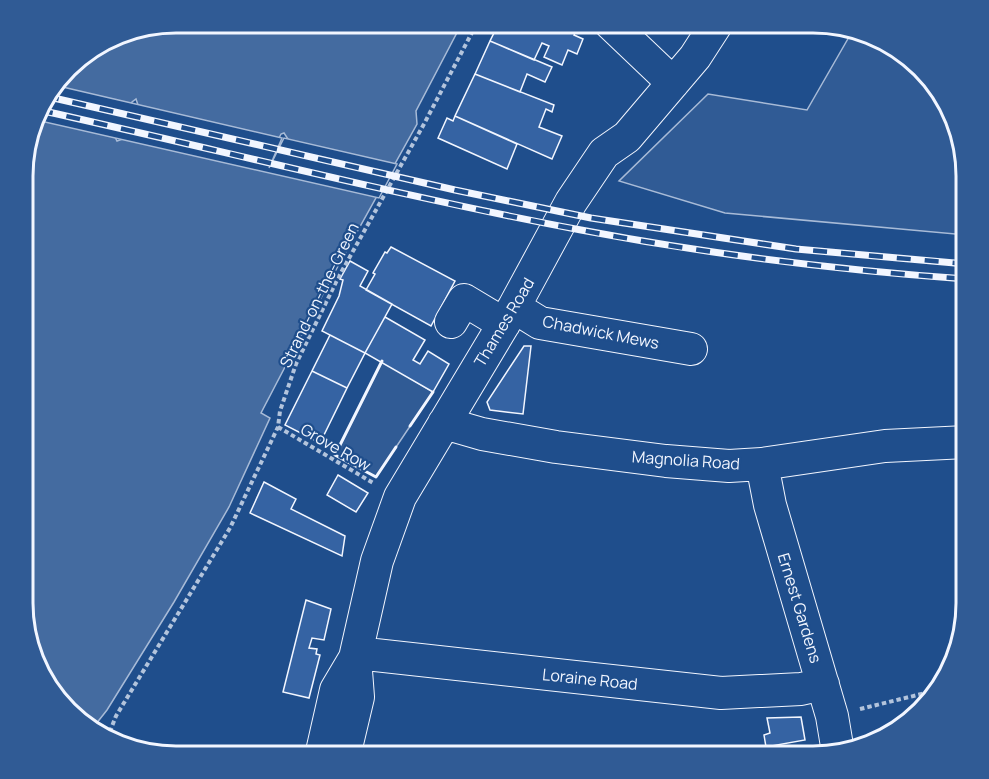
<svg xmlns="http://www.w3.org/2000/svg" width="989" height="779" font-family="Manrope,sans-serif">
  <rect width="100%" height="100%" fill="#1f4e8c"/>
  <path fill="#305b95" stroke="#a8bbd7" stroke-width="1.5" d="M 853,30 L 872,34 L 915,61 L 955,117 L 966,175 L 966,235 L 725,213 L 619,181 L 708,94 L 807,110 Z
    M 382,361 L 433,392 L 376,477 L 335,455 Z"/>
  <path fill="#446ba0" stroke="#a8bbd7" stroke-width="1.5" fill-rule="evenodd" d="M 176,23 L 462,23 L 416,111 L 417,124 L 332,277 L 261,413 L 270,418 L 229,507 L 174,602 L 107,710 L 92,729 L 74,718 L 38,671 L 23,614 L 24,155 L 43,99 L 75,60 L 126,31 ZM 136,99 L 138,105 L 123,139 L 117,141 L 115,137 L 132,102 ZM 284,133 L 288,139 L 273,170 L 265,167 L 281,134 Z"/>
  <path fill="#1f4e8c" stroke="#a8bbd7" stroke-width="1.5" d="M 54,85 L 282,138 L 269,168 L 284,138 L 397,164 L 379,198 L 36,120 L 43,99 Z"/>
  <path fill="#3563a3" stroke="#f2f6ff" stroke-width="1.5" d="M 499,23 L 579,23 L 574,35 L 583,39 L 577,54 L 568,50 L 562,65 L 544,57 L 549,46 L 542,43 L 534,60 L 490,41 Z
    M 490,41 L 552,67 L 545,82 L 527,74 L 520,92 L 475,74 Z
    M 475,74 L 554,105 L 552,112 L 546,109 L 539,127 L 562,136 L 552,159 L 455,116 Z
    M 455,116 L 517,144 L 507,169 L 438,138 L 447,118 L 453,121 Z
    M 391,247 L 455,281 L 431,326 L 366,290 L 375,274 L 373,273 L 385,252 L 387,253 Z
    M 350,261 L 368,271 L 360,286 L 392,304 L 365,353 L 322,331 L 339,296 L 343,280 L 340,279 Z
    M 385,317 L 425,340 L 413,360 L 420,364 L 428,351 L 449,364 L 433,392 L 365,353 Z
    M 330,335 L 365,353 L 347,388 L 312,371 Z
    M 524,346 L 531,346 L 523,414 L 490,410 L 487,402 Z
    M 312,371 L 347,388 L 320,443 L 285,425 Z
    M 338,475 L 368,493 L 356,512 L 327,495 Z
    M 264,482 L 296,499 L 291,509 L 345,536 L 342,556 L 250,513 Z
    M 306,600 L 331,609 L 324,640 L 312,638 L 309,648 L 317,649 L 316,654 L 320,655 L 309,698 L 283,692 Z
    M 801,717 L 805,740 L 766,747 L 764,735 L 770,733 L 767,718 Z"/>
  <g fill="none" stroke-linecap="round" stroke-linejoin="round">
    <g stroke="#f2f6ff" stroke-width="34">
      <path id="minor" d="M 610,23 L 673,83
        M 514,307 L 540,323 L 691,349
        M 451,322 L 464,300 L 504,324
        M 444,423 L 482,434 L 556,447 L 666,461 L 729,466 L 762,464 L 885,446 L 966,442
        M 762,464 L 770,505 L 832,716 L 838,752
        M 357,653 L 721,693 L 801,689 L 823,684
        M 321,756 L 336,690 L 355,658
        M 344,756 L 358,697 L 355,658 L 377,561 L 400,497 L 514,307 L 571,202 L 604,153 L 627,137 L 695,57 L 717,23"/>
    </g>
    <path stroke="#b3c4dc" stroke-width="4" stroke-dasharray="4.5 3" stroke-linecap="butt" d="M 278,427 L 375,484
      M 860,709 L 938,690
      M 107,739 L 116,716 L 230,528 L 278,427 L 280,411 L 296,364 L 338,278 L 424,124 L 477,23"/>
    <use href="#minor" stroke="#1f4e8c" stroke-width="32"/>
    <g stroke="#f2f6ff" stroke-width="7">
      <path id="rail" d="M 45,96 L 455,190 L 591,218 L 796,249 L 966,264
        M 39,110 C 220,150 399,196 581,230 C 708,254 837,270 966,279"/>
    </g>
    <use href="#rail" stroke="#1f4e8c" stroke-width="4.5" stroke-dasharray="14" stroke-linecap="butt"/>
    <path stroke="#f2f6ff" stroke-width="3" d="M 382,361 L 335,455 L 376,477 L 396,447
      M 410,426 L 433,392"/>
  </g>
  <g text-anchor="middle" dominant-baseline="central" stroke-width="4.5" stroke-linejoin="round" paint-order="stroke">
    <g font-size="16" fill="#f2f6ff" stroke="#1f4e8c">
      <text transform="translate(319 295) rotate(-64)">Strand-on-the-Green</text>
      <text transform="translate(504 322) rotate(-59)">Thames Road</text>
      <text transform="translate(601 332) rotate(11)">Chadwick Mews</text>
      <text transform="translate(336 447) rotate(30)">Grove Row</text>
      <text transform="translate(686 460) rotate(4)">Magnolia Road</text>
      <text transform="translate(800 608) rotate(73)">Ernest Gardens</text>
      <text transform="translate(590 679) rotate(6)">Loraine Road</text>
    </g>
  </g>
  <path d="M0 0H989V779H0ZM176 33H813A143 143 0 0 1 956 176V603A143 143 0 0 1 813 746H176A143 143 0 0 1 33 603V176A143 143 0 0 1 176 33Z" fill="#305b95" fill-rule="evenodd"/>
  <path fill="none" stroke="#f2f6ff" stroke-width="3" d="M176 33H813A143 143 0 0 1 956 176V603A143 143 0 0 1 813 746H176A143 143 0 0 1 33 603V176A143 143 0 0 1 176 33Z"/>
</svg>
